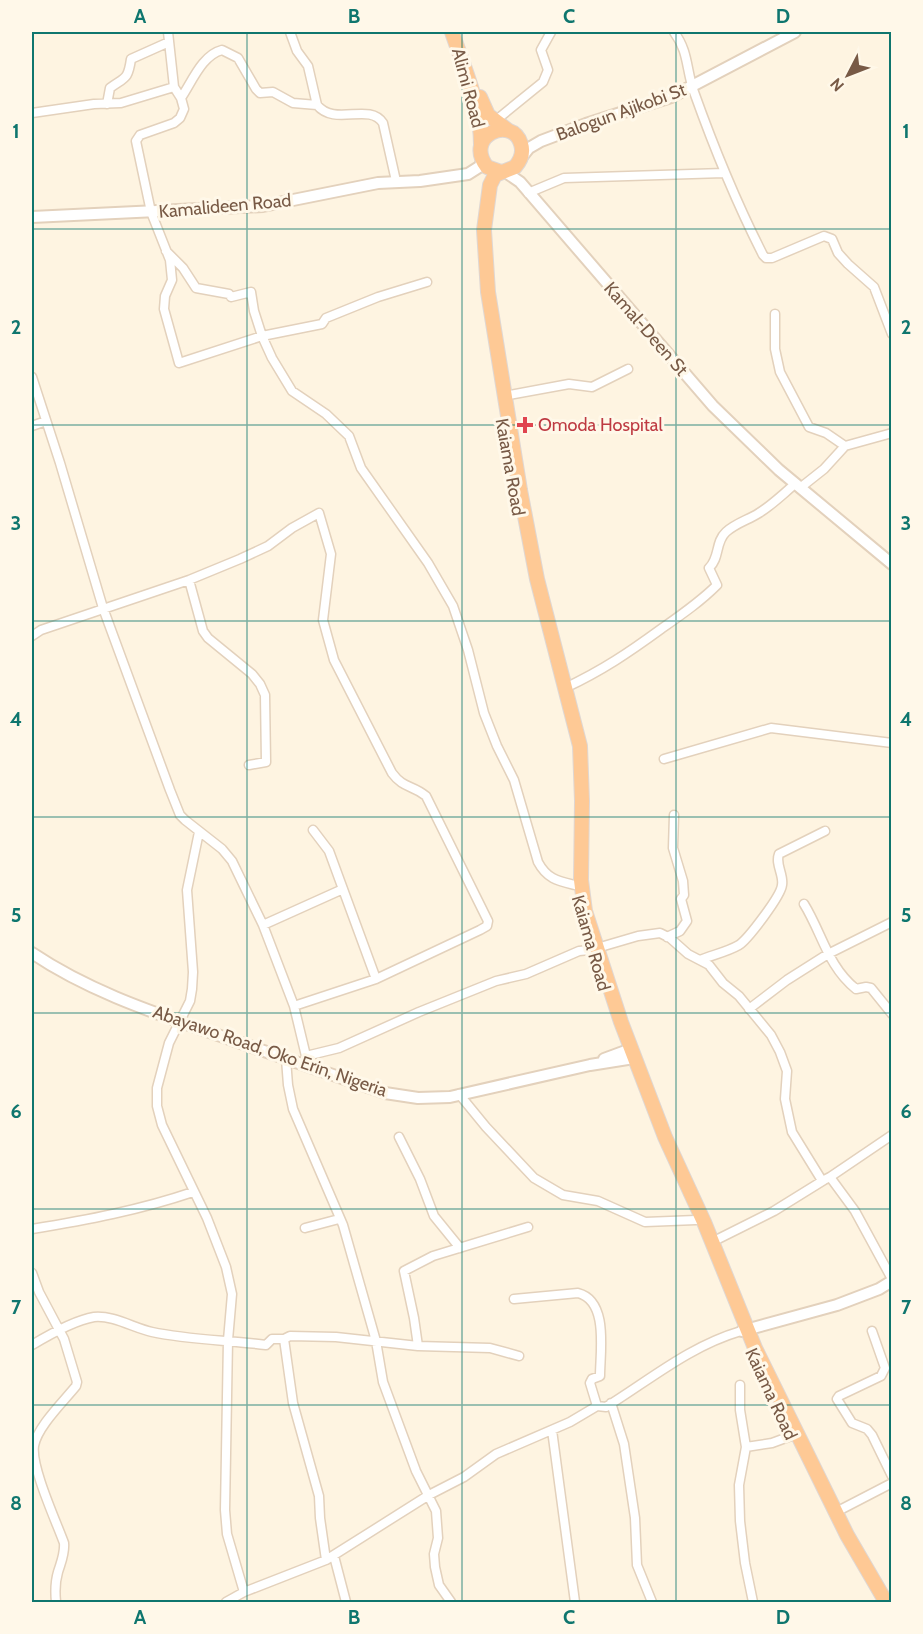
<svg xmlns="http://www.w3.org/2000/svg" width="923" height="1634" font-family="Cabin,sans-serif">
  <rect width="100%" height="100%" fill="#fef4e1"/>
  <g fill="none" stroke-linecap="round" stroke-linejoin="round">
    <g stroke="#e3d1bc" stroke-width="11">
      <path id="minor" d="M 168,32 L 174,87 L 181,98 L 184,109 L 180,118 L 174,123 L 140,135 L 136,141 L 151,212 L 170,260 L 172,280 L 165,296 L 164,309 L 179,363 L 262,336 L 322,324 L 326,318 L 378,297 L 427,282
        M 290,32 L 297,51 L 308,66 L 317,105 C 335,127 369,102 383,123 L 396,181
        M 674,32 C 689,52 686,70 694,92 C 714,148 736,202 763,255 L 766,258 L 772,258 L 824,236 L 832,239 L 838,253 L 848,264 L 874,287 L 892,334
        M 181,98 C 192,82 202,55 222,50 L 238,58 L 256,89 L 260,93 L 273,92 L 293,103 L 317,105
        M 107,104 L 110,88 C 125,77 128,80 131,59 L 169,42
        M 32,113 L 94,104 L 121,103 L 174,87
        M 495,121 L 543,82 L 548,70 L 541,50 L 551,32
        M 528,193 L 564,178 L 724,173
        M 166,251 L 183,268 L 196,288 L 229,294 L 231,297 L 251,292 L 254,311 L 262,336 L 272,358 L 292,391 L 326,414 L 349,436 L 361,468 L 428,563 L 453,606 L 468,650 L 484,713 L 497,746 L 514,780 L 538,862 C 547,879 558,881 575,885
        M 775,314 L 775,349 L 780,372 L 809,427 L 826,433 L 845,446 L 892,433
        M 32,377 L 60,463 L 103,608 L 170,790 L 180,815 L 185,820 L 222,849 L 232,861 L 263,925 L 294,1006 L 306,1056 L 303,1065
        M 504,396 L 569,384 L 592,387 L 628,369
        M 32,426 L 46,421
        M 800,488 L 824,469 L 845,446
        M 189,580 L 203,631 L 208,638 L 252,674 L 260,684 L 265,695 L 266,762 L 249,765
        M 32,636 L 41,630 L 189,580 L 240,559 L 268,546 L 292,528 L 319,513 L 331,554 L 323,620 L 334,660 L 392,773 C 404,789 411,784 426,796 L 488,921 L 487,926 L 480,930 L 376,979 L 294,1006
        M 565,688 C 603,670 628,653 661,629 C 681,615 700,602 717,585 L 709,568 C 720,558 715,542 726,532 C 736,523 748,520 759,513 C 772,505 783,494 795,484
        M 664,759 L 771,728 L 892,743
        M 313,830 L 329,851 L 376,979
        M 199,832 L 187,890 L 193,972 L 192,989 L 190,1001 L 169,1043 L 157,1088 L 157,1106 L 162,1125 L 207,1218 L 226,1267 L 232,1294 L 228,1340 L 225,1510 L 227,1534 L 244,1592
        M 804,904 C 822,933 828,967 856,989 L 866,987 L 871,988 L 892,1014
        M 263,925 L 343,889
        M 667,937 L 680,931 L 687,921 L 681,899 L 684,895 L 683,881 L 673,848 L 674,815
        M 597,948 L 638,936 L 660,933 L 670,938 L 688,954 L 709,965 L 723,983 L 739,996 L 771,1035 L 780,1052 L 787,1071 L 785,1099 L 792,1132 L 821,1179 L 824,1180 L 830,1177 L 892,1135
        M 700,960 C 712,955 727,952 739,945 C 748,939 781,896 782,885 C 784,875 775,864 779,854 L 825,831
        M 749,1009 L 787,980 L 828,954 L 892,922
        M 306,1056 L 339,1048 L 419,1012 L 496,981 L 526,974 L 579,951 L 590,950
        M 286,1059 L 288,1085 L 293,1109 L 343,1225 L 376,1341 L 383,1382 L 416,1471 L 436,1511 L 438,1538 L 434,1554 L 435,1567 L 439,1585 L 451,1602
        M 459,1094 L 486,1127 L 534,1178 L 563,1195 L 598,1201 L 645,1222 L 696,1220
        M 399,1137 L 420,1179 L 434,1216 L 460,1248
        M 830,1177 L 855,1211 L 892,1279
        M 305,1228 L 339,1219
        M 32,1229 C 87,1220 140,1210 193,1192
        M 712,1242 L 774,1211 L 824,1180
        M 32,1273 L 39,1292 L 64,1339 L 77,1382 L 76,1386 C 64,1401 37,1427 34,1446 C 31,1467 56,1521 64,1543 C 65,1554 61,1562 58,1572 C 55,1582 55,1592 56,1602
        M 514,1299 L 578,1293 C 609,1301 600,1352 600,1376 L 592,1379 L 590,1383 L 597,1406
        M 872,1331 L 885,1368 L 881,1376 L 839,1396 L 837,1399 L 852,1423 L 867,1429 L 872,1435 L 892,1476
        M 32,1345 C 47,1336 76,1320 94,1317 C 113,1315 134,1328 152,1332 C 189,1340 228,1340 266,1345 L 272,1339 L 284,1339
        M 418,1346 L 414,1318 L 404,1271 L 433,1256 L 528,1227
        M 740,1385 L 740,1410 L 746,1447 L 739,1485 L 740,1521 L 745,1563 L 753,1602
        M 611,1403 L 624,1444 L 635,1518 L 637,1565 L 652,1602
        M 552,1430 L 575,1602
        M 746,1447 L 772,1443 L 791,1436
        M 836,1512 L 892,1483
        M 334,1556 L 346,1602
        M 326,1560 L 320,1518 L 319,1496 L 293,1403 L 284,1339 L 290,1336 L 336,1337 L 418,1346 L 490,1348 L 519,1356
        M 226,1602 L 244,1592 L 326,1560 L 429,1495 L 464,1477 L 496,1454 L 570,1422 L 597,1406 L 606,1407 C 651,1379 690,1346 741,1331"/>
    </g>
    <g stroke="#e3d1bc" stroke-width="14">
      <path id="tertiary" d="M 521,158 L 529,148 L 541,141 L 586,124 L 671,97 L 795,32
        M 504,171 L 520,182 L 713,406 L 779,470 L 892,564
        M 32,217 L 263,206 L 378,183 L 420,181 L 468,174 L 479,167 L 483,161
        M 32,953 C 87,990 149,1011 212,1033 C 269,1053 327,1073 385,1093 L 418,1098 L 450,1097 L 590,1065 L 634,1058
        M 604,1059 L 631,1049
        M 742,1331 L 837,1305 L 879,1289 L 892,1281"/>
    </g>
    <g stroke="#dfd7d3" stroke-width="16">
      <path id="trunk" d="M 452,32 C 464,68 481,105 481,145
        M 480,97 L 488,115 L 509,131
        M 501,172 L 487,167 C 463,136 512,114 521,144 C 524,153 521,160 515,167 L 495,175 L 490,185 L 484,230 L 488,292 L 520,490 L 537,579 L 580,746 L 582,801 L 581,880 L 585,911 L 621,1022 L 665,1137 L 704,1222 L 755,1348 L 847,1535 L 886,1602"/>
    </g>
    <use href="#minor" stroke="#fff" stroke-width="8"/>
    <use href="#tertiary" stroke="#fff" stroke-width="10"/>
    <use href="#trunk" stroke="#fec995" stroke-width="14"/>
  </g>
  <path fill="none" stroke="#0f766e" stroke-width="1.5" stroke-opacity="0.55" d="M 247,32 L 247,1602M 462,32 L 462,1602M 676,32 L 676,1602M 32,229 L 892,229M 32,425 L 892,425M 32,621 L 892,621M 32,817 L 892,817M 32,1013 L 892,1013M 32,1209 L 892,1209M 32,1405 L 892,1405"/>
  <path fill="#e0444e" stroke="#fff8e9" stroke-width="2" d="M522 416h6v6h6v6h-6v6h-6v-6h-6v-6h6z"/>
  <g text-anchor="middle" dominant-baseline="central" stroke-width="6" stroke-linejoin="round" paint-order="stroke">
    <g font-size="18" fill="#785a46" stroke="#fff8e9">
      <text transform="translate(468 88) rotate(75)">Alimi Road</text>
      <text transform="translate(621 112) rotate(-20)">Balogun Ajikobi St</text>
      <text transform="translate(225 206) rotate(-5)">Kamalideen Road</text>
      <text transform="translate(646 329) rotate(49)">Kamal-Deen St</text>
      <text transform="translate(510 467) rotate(80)">Kaiama Road</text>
      <text transform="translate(591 943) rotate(74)">Kaiama Road</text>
      <text transform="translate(270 1051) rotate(19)">Abayawo Road, Oko Erin, Nigeria</text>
      <text transform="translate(771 1394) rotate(65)">Kaiama Road</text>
    </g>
    <g font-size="18" fill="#be3a42" stroke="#fff8e9" text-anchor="start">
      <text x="538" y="425">Omoda Hospital</text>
    </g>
  </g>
  <rect width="923" height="1634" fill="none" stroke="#fff8e9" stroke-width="66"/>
  <g transform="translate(848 75) rotate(228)" stroke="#fff8e9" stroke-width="4.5" paint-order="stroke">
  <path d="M0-4.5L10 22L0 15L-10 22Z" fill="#785a46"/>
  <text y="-9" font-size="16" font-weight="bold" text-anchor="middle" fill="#785a46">N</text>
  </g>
  <rect x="33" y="33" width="857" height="1568" fill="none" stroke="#0f766e" stroke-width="2"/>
  <g font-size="20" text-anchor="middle" font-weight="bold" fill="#0f766e">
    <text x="140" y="23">A</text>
    <text x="354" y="23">B</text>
    <text x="569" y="23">C</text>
    <text x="783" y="23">D</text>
    <text x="16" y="138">1</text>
    <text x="906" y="138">1</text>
    <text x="16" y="334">2</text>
    <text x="906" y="334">2</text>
    <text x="16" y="530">3</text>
    <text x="906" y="530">3</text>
    <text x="16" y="726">4</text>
    <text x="906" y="726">4</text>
    <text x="16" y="922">5</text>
    <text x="906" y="922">5</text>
    <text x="16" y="1118">6</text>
    <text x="906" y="1118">6</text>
    <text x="16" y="1314">7</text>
    <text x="906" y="1314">7</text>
    <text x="16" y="1510">8</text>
    <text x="906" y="1510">8</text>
    <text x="140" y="1624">A</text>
    <text x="354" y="1624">B</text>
    <text x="569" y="1624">C</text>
    <text x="783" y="1624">D</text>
  </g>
</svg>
